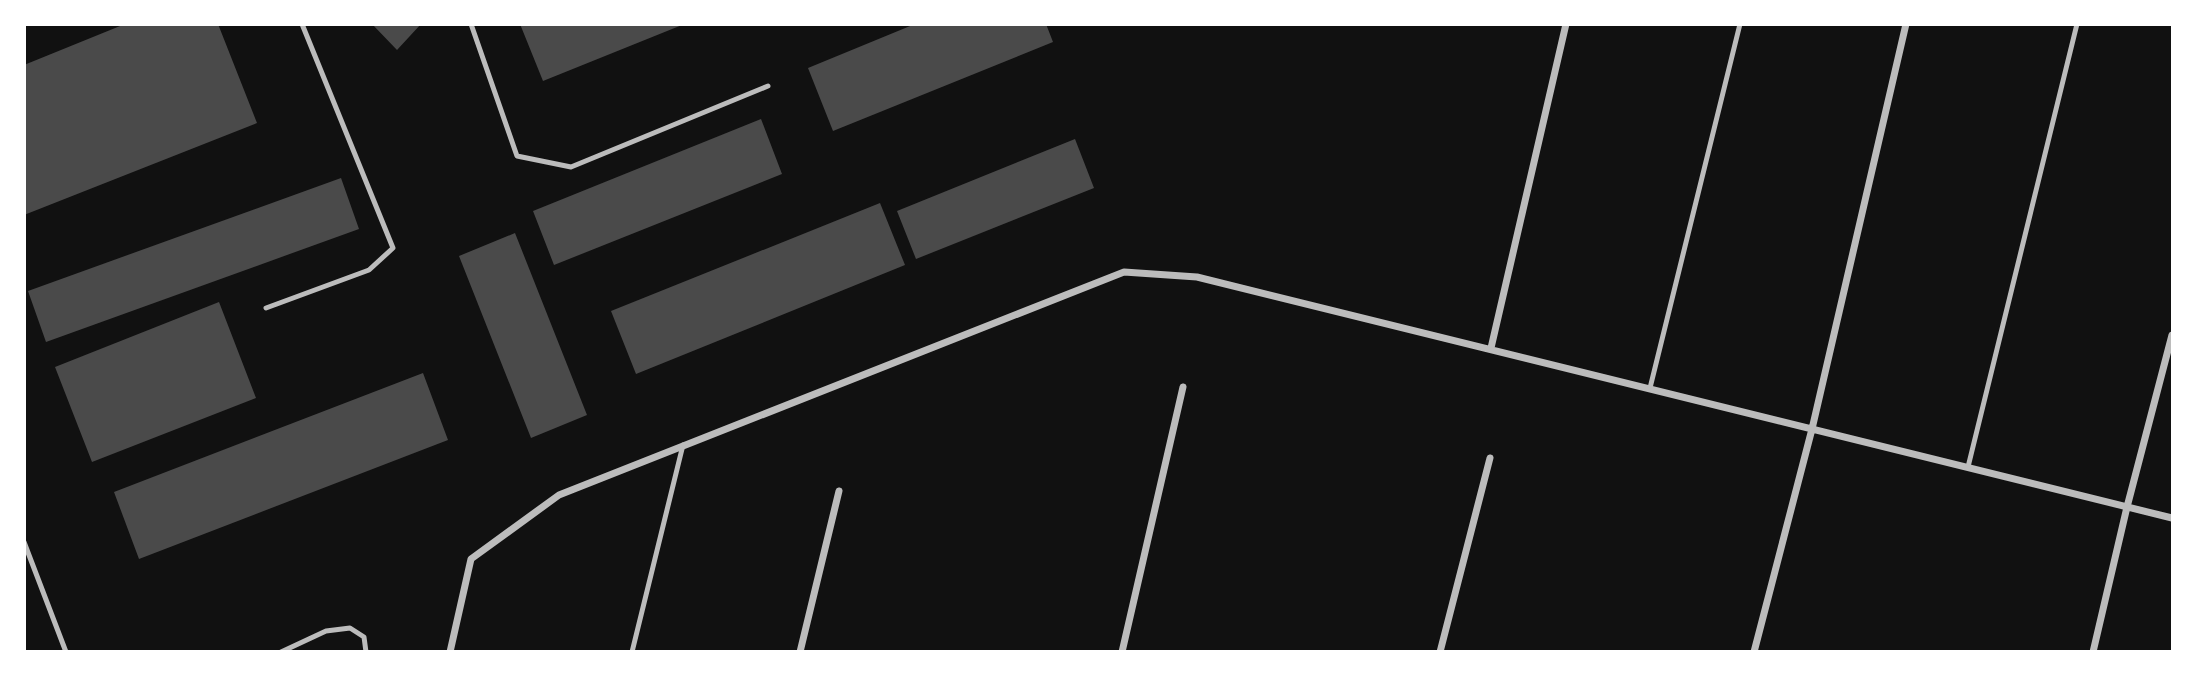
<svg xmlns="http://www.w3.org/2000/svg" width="2197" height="676" font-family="'Roboto Condensed',sans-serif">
  <rect width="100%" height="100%" fill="#111"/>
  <path fill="#4a4a4a" d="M 125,24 L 218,24 L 257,123 L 24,215 L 24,65 Z
    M 372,24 L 421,24 L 397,50 Z
    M 520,24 L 682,24 L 682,25 L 543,81 Z
    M 915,24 L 1046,24 L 1053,42 L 833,131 L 808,68 Z
    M 761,119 L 782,174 L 554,265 L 533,211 Z
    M 1075,139 L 1094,188 L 916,259 L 897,211 Z
    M 341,178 L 359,229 L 46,342 L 28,291 Z
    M 880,203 L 905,265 L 636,374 L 611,311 Z
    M 515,233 L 587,415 L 531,438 L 459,256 Z
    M 219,302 L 256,398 L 92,462 L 55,367 Z
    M 423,373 L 448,440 L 139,559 L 114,492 Z"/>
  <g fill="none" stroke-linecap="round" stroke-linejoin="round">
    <path stroke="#bcbcbc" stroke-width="5" d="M 471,24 L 517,156 L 571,167 L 768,86
      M 266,308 L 369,270 L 393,248 L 302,24
      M 1650,388 L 1740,24
      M 1968,467 L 2077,24
      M 24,542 L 66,652
      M 281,652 L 326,631 L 350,628 L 364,637 L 366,652
      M 632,652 L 683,445"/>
    <path stroke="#bcbcbc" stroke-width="7" d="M 1491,348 L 1566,24
      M 450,652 L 471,559 L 559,495 L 1124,272 L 1197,277 L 2172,518
      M 800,652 L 839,491
      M 1122,652 L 1183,387
      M 1440,652 L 1490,458
      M 1754,652 L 1812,429 L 1906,24
      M 2093,652 L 2127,507 L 2172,335"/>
  </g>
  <rect width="2197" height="676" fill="none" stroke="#ffffff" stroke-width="52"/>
</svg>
